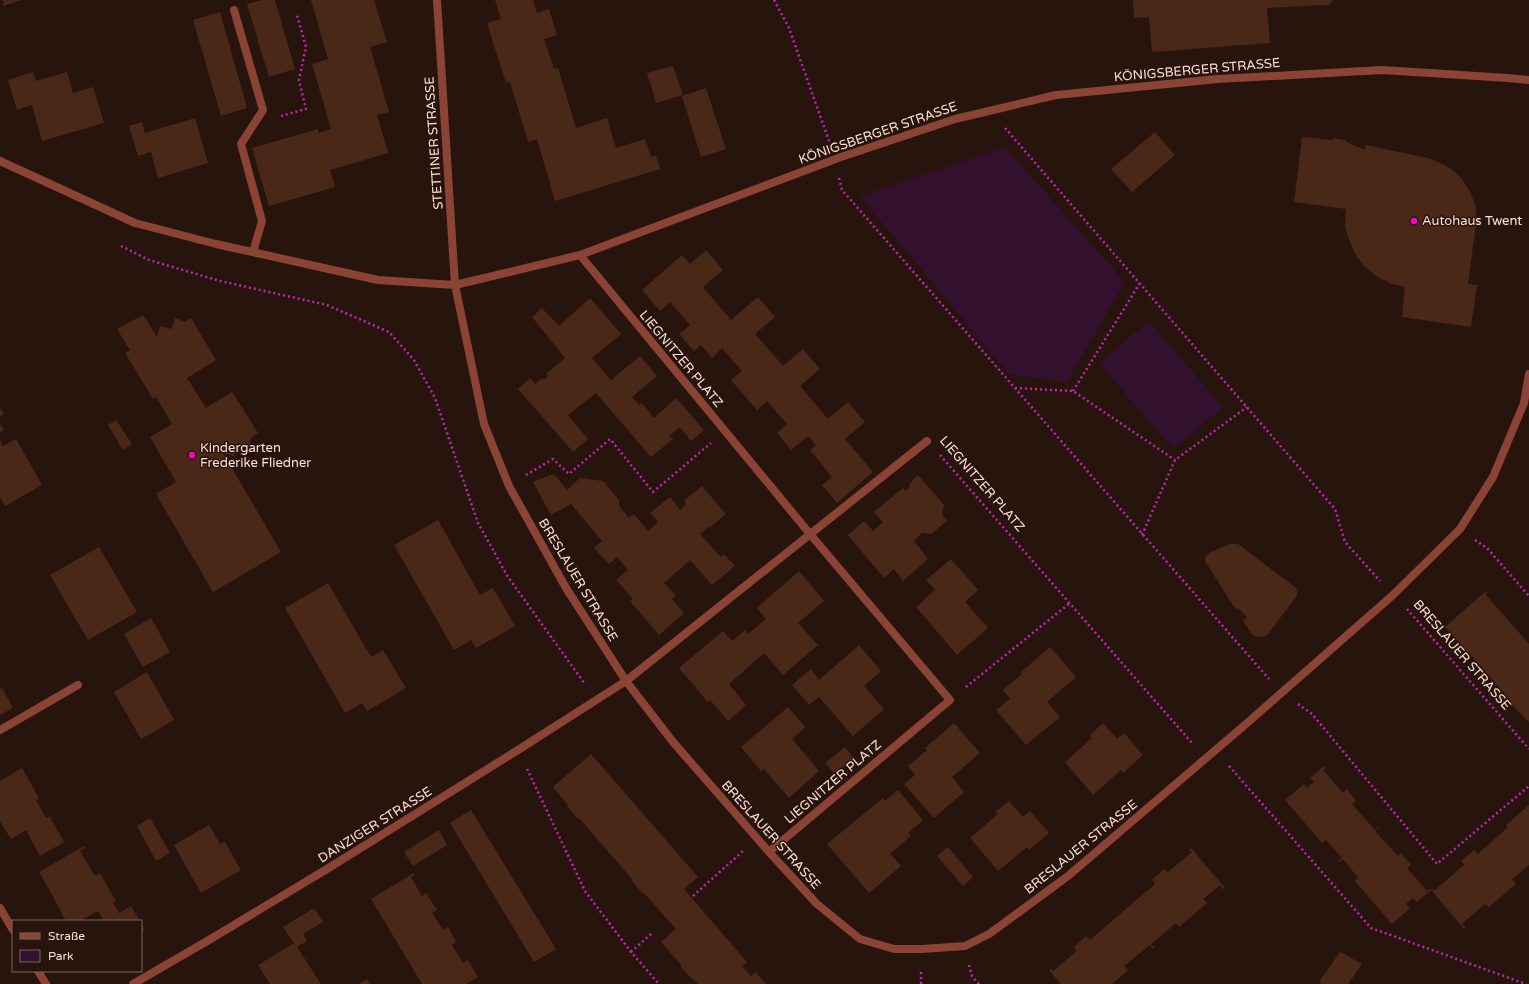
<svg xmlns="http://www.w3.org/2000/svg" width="1529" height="984" font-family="'Varela Round',sans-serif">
  <rect width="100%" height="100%" fill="#27150d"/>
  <path fill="#32102e" d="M 1005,147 L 1125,282 L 1066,383 L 1009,374 L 860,196 Z
    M 1149,321 L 1223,407 L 1173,449 L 1099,363 Z"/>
  <path fill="#4a2818" d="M 3,0 L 22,0 L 3,6 L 2,4 L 4,4 Z
    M 262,0 L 275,0 L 295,69 L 269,77 L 247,4 Z
    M 311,0 L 374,0 L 387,42 L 370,47 L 389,112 L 377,115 L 388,153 L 330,170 L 335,187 L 269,206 L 252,148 L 318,129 L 319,133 L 331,129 L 312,64 L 328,59 Z
    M 495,0 L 533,0 L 537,13 L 549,9 L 557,35 L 544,39 L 554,69 L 558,68 L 576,128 L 607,118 L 616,148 L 645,139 L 651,157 L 656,156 L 660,169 L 555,201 L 537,139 L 528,142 L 510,82 L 506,83 L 487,23 L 501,19 Z
    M 1133,0 L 1333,0 L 1329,5 L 1267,8 L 1270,43 L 1152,52 L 1149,17 L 1134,18 Z
    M 220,12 L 247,108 L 221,116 L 193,20 Z
    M 673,66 L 683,95 L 656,103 L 647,73 Z
    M 33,72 L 36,81 L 67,72 L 73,93 L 93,87 L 104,123 L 42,141 L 32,105 L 17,110 L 8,80 Z
    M 706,88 L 726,149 L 701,157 L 682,96 Z
    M 195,118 L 208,163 L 158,178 L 151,152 L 138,156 L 129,126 L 142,122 L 145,133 Z
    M 1155,132 L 1175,155 L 1132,192 L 1111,169 Z
    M 1302,137 L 1333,140 L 1333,138 L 1346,140 L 1346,142 L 1365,150 L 1366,145 L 1428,158 L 1445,165 L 1455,172 L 1462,179 L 1470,192 L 1475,204 L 1476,212 L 1476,224 L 1468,284 L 1477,285 L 1471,327 L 1402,317 L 1405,287 L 1392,284 L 1376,276 L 1364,266 L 1355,254 L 1347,234 L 1345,226 L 1346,209 L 1294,202 Z
    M 706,250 L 723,270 L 703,287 L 731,320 L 758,297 L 775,317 L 755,334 L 783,366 L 803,349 L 820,369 L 800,386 L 828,419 L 848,402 L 865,422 L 845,439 L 873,472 L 837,503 L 822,485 L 832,477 L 810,450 L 816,445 L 808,436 L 791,450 L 777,433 L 787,424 L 767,401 L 757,410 L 731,380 L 742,371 L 722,348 L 712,358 L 701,345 L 694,351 L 679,334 L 690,325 L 670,302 L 660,311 L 642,290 L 682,255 L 690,264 Z
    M 590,298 L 621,334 L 592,358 L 611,380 L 640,356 L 657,376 L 632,397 L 639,405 L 642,403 L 654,418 L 676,398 L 704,430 L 691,441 L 680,427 L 669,436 L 673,439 L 651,457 L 596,393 L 568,415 L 588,439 L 573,452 L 518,389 L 530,378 L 535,384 L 542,378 L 544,380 L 548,376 L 546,374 L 565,358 L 532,317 L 542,308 L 559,326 Z
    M 143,315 L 157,337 L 160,326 L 171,329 L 175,318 L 185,322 L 191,318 L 216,360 L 187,378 L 206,408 L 232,392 L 258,433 L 251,438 L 249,447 L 237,444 L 234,456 L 223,453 L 281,552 L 213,592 L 156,494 L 176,482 L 150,437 L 172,424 L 156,397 L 153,399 L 125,353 L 130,350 L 117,329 Z
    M 0,407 L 4,414 L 0,416 Z
    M 116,420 L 132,444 L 123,450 L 108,425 Z
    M 0,424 L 4,430 L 0,432 Z
    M 16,439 L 42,485 L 5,506 L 0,497 L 0,441 L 3,446 Z
    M 554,474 L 567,490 L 580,478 L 603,481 L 619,500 L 619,506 L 629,518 L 634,514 L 648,531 L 658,522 L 650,513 L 670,497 L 680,510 L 686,504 L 684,501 L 685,500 L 702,486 L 726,514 L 709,528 L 708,527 L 700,534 L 721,557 L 724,554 L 735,566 L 712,585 L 690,560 L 664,583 L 676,596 L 672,599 L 684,613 L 659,635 L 630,601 L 633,599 L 616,580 L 628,570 L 617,557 L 609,564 L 594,548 L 602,541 L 571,504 L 551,515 L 533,482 Z
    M 918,475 L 944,505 L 942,515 L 947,521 L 931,534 L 922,533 L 914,541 L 928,559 L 903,581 L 894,569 L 884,578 L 848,535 L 864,521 L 873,531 L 883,522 L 874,512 L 903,488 L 905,491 L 909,488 L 910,483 Z
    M 438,520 L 480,595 L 493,588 L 515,626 L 476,648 L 471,640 L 454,650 L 394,545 Z
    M 1230,544 L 1238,544 L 1296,588 L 1297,591 L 1297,596 L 1267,635 L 1262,637 L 1255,636 L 1252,634 L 1243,621 L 1247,617 L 1238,608 L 1236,610 L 1205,561 L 1205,557 L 1209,553 Z
    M 99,547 L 137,612 L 88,640 L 50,575 Z
    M 951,559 L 978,590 L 965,602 L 988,628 L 957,655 L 916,607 L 935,590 L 926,580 Z
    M 799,571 L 824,601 L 798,623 L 818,645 L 783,675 L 764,653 L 729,684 L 746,705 L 728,721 L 710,700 L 708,702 L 679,668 L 723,631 L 732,641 L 745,630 L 748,634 L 766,619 L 757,608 Z
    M 328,583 L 371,657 L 383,650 L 406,688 L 367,711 L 362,703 L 345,713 L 285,608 Z
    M 1486,591 L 1487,593 L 1485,594 L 1529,644 L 1529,722 L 1504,697 L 1506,695 L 1470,654 L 1469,655 L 1460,645 L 1461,644 L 1445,627 Z
    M 151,618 L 170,652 L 143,667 L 124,634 Z
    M 859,645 L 881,671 L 864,686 L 884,709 L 853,736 L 819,697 L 809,705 L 792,685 L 811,669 L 819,680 Z
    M 1050,647 L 1076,677 L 1047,702 L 1060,717 L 1026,745 L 996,710 L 1010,699 L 1003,690 L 1022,674 L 1021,672 Z
    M 147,672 L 174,720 L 141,739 L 114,692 Z
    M 2,688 L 13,708 L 0,715 L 0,689 Z
    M 788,707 L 805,727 L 792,739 L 819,771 L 789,798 L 764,769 L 761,771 L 741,747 Z
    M 954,723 L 980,753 L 952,777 L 964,792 L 934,818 L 904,784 L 915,775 L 908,766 L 927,750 L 925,748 Z
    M 1103,723 L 1117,739 L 1124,733 L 1143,755 L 1123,773 L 1121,770 L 1093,795 L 1065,762 L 1092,738 L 1090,735 Z
    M 845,747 L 854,758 L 835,774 L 825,763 Z
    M 591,754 L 698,877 L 684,889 L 747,962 L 742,966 L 751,976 L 755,972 L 766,984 L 698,984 L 693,979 L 692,979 L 681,967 L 682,966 L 661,942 L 676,929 L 644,893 L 643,894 L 632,881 L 633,880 L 579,818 L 578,819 L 567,806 L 568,805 L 553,787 Z
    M 1324,766 L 1325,768 L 1323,770 L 1343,793 L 1347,789 L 1356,801 L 1352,804 L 1375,830 L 1378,827 L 1379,828 L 1375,831 L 1398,856 L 1401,853 L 1411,865 L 1407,868 L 1427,891 L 1429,889 L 1431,890 L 1417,902 L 1413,898 L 1406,904 L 1410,908 L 1392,924 L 1355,881 L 1358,878 L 1343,859 L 1339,862 L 1338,861 L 1342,858 L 1326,840 L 1322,843 L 1285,800 L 1304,784 L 1307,788 L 1314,782 L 1310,778 Z
    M 22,768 L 39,798 L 36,800 L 46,818 L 50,817 L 64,842 L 40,856 L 26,830 L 11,839 L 0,821 L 0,781 Z
    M 898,790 L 923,820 L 908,833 L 911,836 L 890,854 L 901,866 L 869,893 L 827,844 L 883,798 L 885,801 Z
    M 1009,801 L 1023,817 L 1030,811 L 1049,833 L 1029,850 L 1027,847 L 998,871 L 970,838 L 998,814 L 995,812 Z
    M 1529,805 L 1529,865 L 1512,879 L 1516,884 L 1489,907 L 1485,904 L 1462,924 L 1466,928 L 1464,929 L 1431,890 L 1432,889 L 1434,891 L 1464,865 L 1461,861 L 1474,850 L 1478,854 L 1508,827 L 1506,825 Z
    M 471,810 L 556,949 L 534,962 L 450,823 Z
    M 150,818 L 170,853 L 156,861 L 137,826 Z
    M 209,825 L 220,844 L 225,842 L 241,870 L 201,893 L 174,845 Z
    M 439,830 L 447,845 L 413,866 L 404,852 Z
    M 84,846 L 85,848 L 80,851 L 95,876 L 100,873 L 116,901 L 113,902 L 119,913 L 131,906 L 140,921 L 104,921 L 98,911 L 80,921 L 66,921 L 50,891 L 39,872 Z
    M 948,847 L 973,877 L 963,886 L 937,856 Z
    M 1191,848 L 1225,888 L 1224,890 L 1220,885 L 1203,899 L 1207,903 L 1179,927 L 1176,923 L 1151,944 L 1155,948 L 1153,949 L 1150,945 L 1124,966 L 1128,970 L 1112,984 L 1061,984 L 1049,970 L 1051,969 L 1053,971 L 1077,951 L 1074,947 L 1086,936 L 1090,940 L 1155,884 L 1152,880 L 1164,869 L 1168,872 L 1192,852 L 1189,850 Z
    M 414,873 L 415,874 L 411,877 L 422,896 L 426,893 L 437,910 L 432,913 L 443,930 L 448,927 L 456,942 L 452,945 L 463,963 L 468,960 L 478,977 L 466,984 L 422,984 L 371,899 Z
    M 314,908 L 323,922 L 303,934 L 307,941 L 297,947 L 321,984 L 270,984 L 258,965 L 294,943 L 283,927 Z
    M 141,923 L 145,930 L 141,933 Z
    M 1340,952 L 1362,964 L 1348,984 L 1322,984 L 1319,982 Z
    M 367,979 L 370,984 L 359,984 Z"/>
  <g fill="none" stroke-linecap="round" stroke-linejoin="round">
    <path stroke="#c225b6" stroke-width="2.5" stroke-dasharray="2 3" stroke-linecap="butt" d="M 774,0 L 789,28 L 829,141
      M 281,116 L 306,109 L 299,80 L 306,47 L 297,15
      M 1005,128 L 1335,509 L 1345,542 L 1380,581
      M 839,178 L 842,190 L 1269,679
      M 121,246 L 149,260 L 220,281 L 327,305 L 389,332 L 414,360 L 435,398 L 478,523 L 508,577 L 585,684
      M 1015,388 L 1073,391 L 1175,460
      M 1073,391 L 1140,283
      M 940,455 L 1192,743
      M 526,475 L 553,459 L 569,474 L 610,439 L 653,492 L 711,443
      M 1142,535 L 1175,460 L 1247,407
      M 1475,540 L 1487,548 L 1529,596
      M 1407,609 L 1529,749
      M 966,687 L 1070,603
      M 1298,704 L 1312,714 L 1437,864 L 1529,786
      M 1229,766 L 1371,928 L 1526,984
      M 527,769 L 585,891 L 631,952 L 659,984
      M 693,896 L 743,851
      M 631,952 L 652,933
      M 969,965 L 972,976 L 979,984
      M 921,984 L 921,969"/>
    <path stroke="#8a4334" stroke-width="8" d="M 234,10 L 263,110 L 241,144 L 262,221 L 253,252
      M 0,730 L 78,685"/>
    <path stroke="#8a4334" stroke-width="8" d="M 437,0 L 455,285 L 484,424 L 509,486 L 566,588 L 626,681 L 673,742 L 769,852 L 817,904 L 860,939 L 894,949 L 922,949 L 965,946 L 989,934 L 1068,876 L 1246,724 L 1393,595 L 1460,529 L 1493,477 L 1524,403 L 1529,374
      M 0,161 L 135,223 L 216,244 L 378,280 L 455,285 L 580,255 L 841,157 L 955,119 L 1056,95 L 1218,79 L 1382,70 L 1508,78 L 1529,80
      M 580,255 L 810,534 L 950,700 L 769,852
      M 0,908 L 13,930
      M 38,971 L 46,984
      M 133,984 L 209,940 L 327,869 L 518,750 L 626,681 L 927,441"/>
  </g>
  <g fill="#fe00c3" stroke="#27150d" stroke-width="1.5">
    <circle cx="1414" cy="221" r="4"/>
    <circle cx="192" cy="455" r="4"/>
  </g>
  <g text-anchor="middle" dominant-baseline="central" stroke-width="3" stroke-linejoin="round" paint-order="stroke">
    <g font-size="13" fill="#ffded3" stroke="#27150d">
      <text transform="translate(1197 70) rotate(-5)">KÖNIGSBERGER STRASSE</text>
      <text transform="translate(878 133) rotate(-19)">KÖNIGSBERGER STRASSE</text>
      <text transform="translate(434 143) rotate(-94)">STETTINER STRASSE</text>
      <text transform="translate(681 359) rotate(50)">LIEGNITZER PLATZ</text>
      <text transform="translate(982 484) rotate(49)">LIEGNITZER PLATZ</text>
      <text transform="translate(578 580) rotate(59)">BRESLAUER STRASSE</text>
      <text transform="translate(1462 655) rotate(49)">BRESLAUER STRASSE</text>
      <text transform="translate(833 782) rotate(-40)">LIEGNITZER PLATZ</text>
      <text transform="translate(375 825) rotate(-32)">DANZIGER STRASSE</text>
      <text transform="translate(771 835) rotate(48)">BRESLAUER STRASSE</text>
      <text transform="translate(1081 847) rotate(-39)">BRESLAUER STRASSE</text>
    </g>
    <g font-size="13" fill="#ffded3" stroke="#27150d" text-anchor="start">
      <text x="1422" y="221">Autohaus Twent</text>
      <text x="200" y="448">Kindergarten<tspan x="200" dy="15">Frederike Fliedner</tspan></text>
    </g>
  </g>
  <rect x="12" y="920" width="130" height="52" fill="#27150d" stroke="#7d655c"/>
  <rect x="20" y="933" width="20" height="6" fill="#8a4334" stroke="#7d655c"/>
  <text x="48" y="940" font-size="12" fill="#ffded3">Straße</text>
  <rect x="20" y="950" width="20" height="12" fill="#32102e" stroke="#7d655c"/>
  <text x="48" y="960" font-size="12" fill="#ffded3">Park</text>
</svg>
